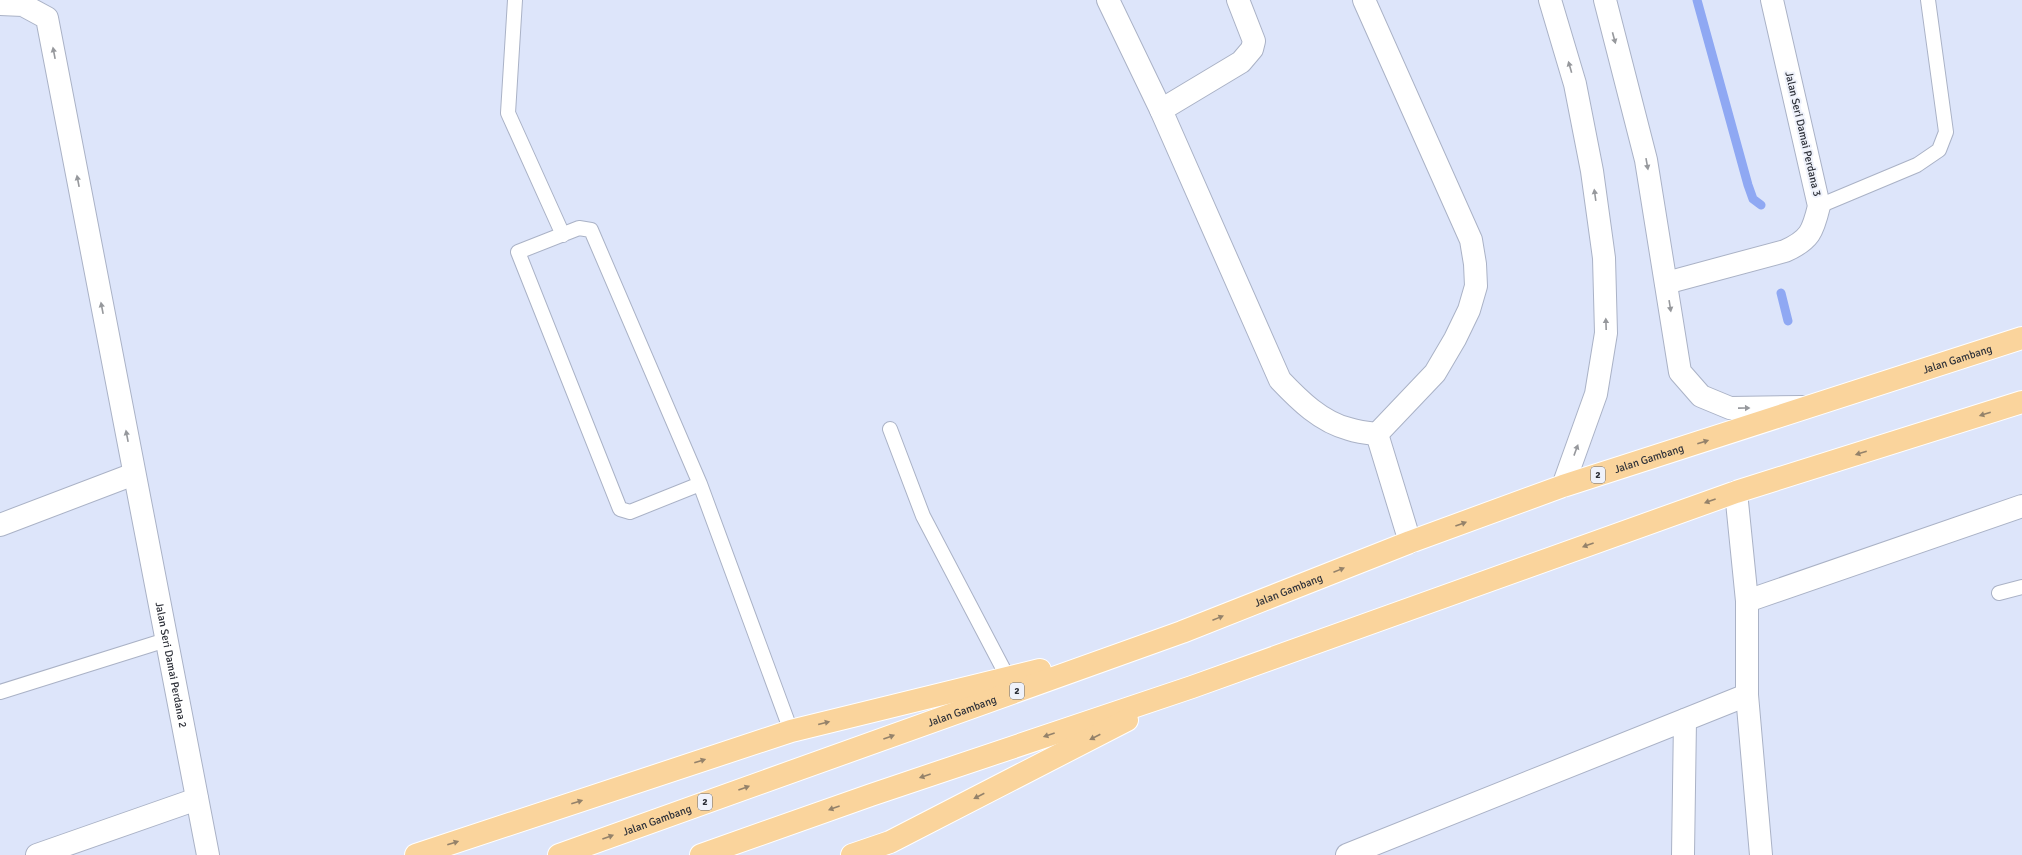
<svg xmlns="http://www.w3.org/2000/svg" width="2022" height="855" font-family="Signika,sans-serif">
  <rect width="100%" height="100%" fill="#dde5fa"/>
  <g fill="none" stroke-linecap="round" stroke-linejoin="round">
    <path stroke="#8fa8f3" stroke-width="9" d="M 1697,0 L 1748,185 L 1753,199 L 1761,205
      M 1781,293 L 1788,321"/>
    <g stroke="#aab2c6" stroke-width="16">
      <path id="service" d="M 515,0 L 508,113 L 563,235
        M 1819,206 L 1917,165 L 1939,150 L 1946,132 L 1928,0
        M 890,429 L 923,516 L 1008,678
        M 700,484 L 630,512 L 620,509 L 518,252 L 579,228 L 591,230 L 700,484 L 791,731
        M 1999,593 L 2022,587
        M 0,692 L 166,640"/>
    </g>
    <g stroke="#aab2c6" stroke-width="24">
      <g id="minor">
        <path d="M 1108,0 L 1161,110 L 1280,380 C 1299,400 1321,422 1349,429 C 1358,432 1367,433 1377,434 L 1435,373 L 1455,339 L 1469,310 L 1476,286 L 1475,264 L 1471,240 L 1364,0"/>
        <path d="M 1550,0 L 1575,84 L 1592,171 L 1604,258 L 1606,333 L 1596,394 L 1563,486"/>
        <path d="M 1605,0 L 1646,160 L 1680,372 L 1701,396 L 1730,408 L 1802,407"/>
        <path id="s1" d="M 0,4 L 23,5 L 47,18 L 208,855"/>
        <path d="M 1161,110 L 1241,62 L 1252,49 L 1254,41 L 1238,0"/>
        <path d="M 1666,283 L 1785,251 C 1810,240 1813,231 1819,206 L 1772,0"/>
        <path d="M 1377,434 L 1410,542"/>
        <path d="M 1736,492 L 1747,601 L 1747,695 L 1761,855"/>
        <path d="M 0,525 L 134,474"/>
        <path d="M 1747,601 L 2022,506"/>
        <path d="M 37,855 L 197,799"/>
        <path d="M 1347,855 L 1747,695"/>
        <path d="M 1683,855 L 1685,720"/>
      </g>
    </g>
    <g stroke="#fff" stroke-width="24">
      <g id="trunk">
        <path d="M 416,855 L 791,731 L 1040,670"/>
        <path id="s2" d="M 559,855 L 1182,632 L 1410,542 L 1563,486 L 2022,338"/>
        <path d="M 701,855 L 871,795 L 1192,687 L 1736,492 L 2022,402"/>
        <path d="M 852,855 L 890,842 L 1127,720"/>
      </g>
    </g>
    <use href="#service" stroke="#fff" stroke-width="14"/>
    <use href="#minor" stroke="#fff" stroke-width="22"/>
    <use href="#trunk" stroke="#fad49c" stroke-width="22"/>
  </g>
  <defs><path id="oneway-solid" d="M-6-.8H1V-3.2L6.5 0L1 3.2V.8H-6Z"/></defs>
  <g fill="#96989c">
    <use href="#oneway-solid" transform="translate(1614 38) rotate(75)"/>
    <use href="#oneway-solid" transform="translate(54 53) rotate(-101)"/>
    <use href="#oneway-solid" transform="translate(1570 67) rotate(-106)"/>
    <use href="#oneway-solid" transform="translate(1647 164) rotate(80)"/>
    <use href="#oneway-solid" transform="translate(78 181) rotate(-101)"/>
    <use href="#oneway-solid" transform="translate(1595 195) rotate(-98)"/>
    <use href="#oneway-solid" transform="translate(1670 306) rotate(81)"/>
    <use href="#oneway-solid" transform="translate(102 308) rotate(-101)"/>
    <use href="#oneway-solid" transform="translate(1606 324) rotate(-92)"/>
    <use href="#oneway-solid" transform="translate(1744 408) rotate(-1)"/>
    <use href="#oneway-solid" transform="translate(127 436) rotate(-101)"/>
    <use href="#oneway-solid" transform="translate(1576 450) rotate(-70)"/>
  </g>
  <g fill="#94826a">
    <use href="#oneway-solid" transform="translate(1985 414) rotate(163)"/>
    <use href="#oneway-solid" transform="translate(1703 442) rotate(-18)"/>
    <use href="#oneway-solid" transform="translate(1861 453) rotate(163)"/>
    <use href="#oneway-solid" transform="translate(1710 501) rotate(160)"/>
    <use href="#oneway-solid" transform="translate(1461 524) rotate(-20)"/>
    <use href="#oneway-solid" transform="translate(1588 545) rotate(160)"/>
    <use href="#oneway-solid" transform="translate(1339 570) rotate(-22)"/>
    <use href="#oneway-solid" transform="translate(1218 618) rotate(-22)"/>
    <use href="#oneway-solid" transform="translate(824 723) rotate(-14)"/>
    <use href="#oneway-solid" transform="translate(1049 735) rotate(161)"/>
    <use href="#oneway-solid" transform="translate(889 737) rotate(-20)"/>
    <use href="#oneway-solid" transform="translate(1095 737) rotate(153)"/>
    <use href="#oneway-solid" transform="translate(700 761) rotate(-18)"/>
    <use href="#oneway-solid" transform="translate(925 776) rotate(161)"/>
    <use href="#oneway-solid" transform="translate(744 788) rotate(-20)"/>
    <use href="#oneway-solid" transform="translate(979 796) rotate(153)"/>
    <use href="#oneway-solid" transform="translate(577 802) rotate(-18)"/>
    <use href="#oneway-solid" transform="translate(834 808) rotate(160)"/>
    <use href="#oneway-solid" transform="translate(608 837) rotate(-20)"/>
    <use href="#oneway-solid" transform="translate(453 843) rotate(-18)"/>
  </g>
  <g text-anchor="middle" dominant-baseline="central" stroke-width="4" stroke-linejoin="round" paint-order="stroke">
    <g fill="#eff2fb" stroke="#686b73" stroke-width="1">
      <rect x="1591" y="467" width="14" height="16" rx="3"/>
      <rect x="1010" y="683" width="14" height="16" rx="3"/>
      <rect x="698" y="794" width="14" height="16" rx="3"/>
    </g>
    <g font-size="10" font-weight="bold" fill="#2e3139">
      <text x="1598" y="475">2</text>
      <text x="1017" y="691">2</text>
      <text x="705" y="802">2</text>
    </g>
    <g font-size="11" fill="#2e3139" stroke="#eff2fb">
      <text transform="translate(1803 134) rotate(77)">Jalan Seri Damai Perdana 3</text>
      <text stroke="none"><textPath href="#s2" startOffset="1484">Jalan Gambang</textPath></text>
      <text stroke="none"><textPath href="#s2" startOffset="1160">Jalan Gambang</textPath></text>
      <text stroke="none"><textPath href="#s2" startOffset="776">Jalan Gambang</textPath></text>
      <text stroke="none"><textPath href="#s1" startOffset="709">Jalan Seri Damai Perdana 2</textPath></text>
      <text stroke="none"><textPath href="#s2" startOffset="428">Jalan Gambang</textPath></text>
      <text stroke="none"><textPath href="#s2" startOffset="104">Jalan Gambang</textPath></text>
    </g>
  </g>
</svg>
